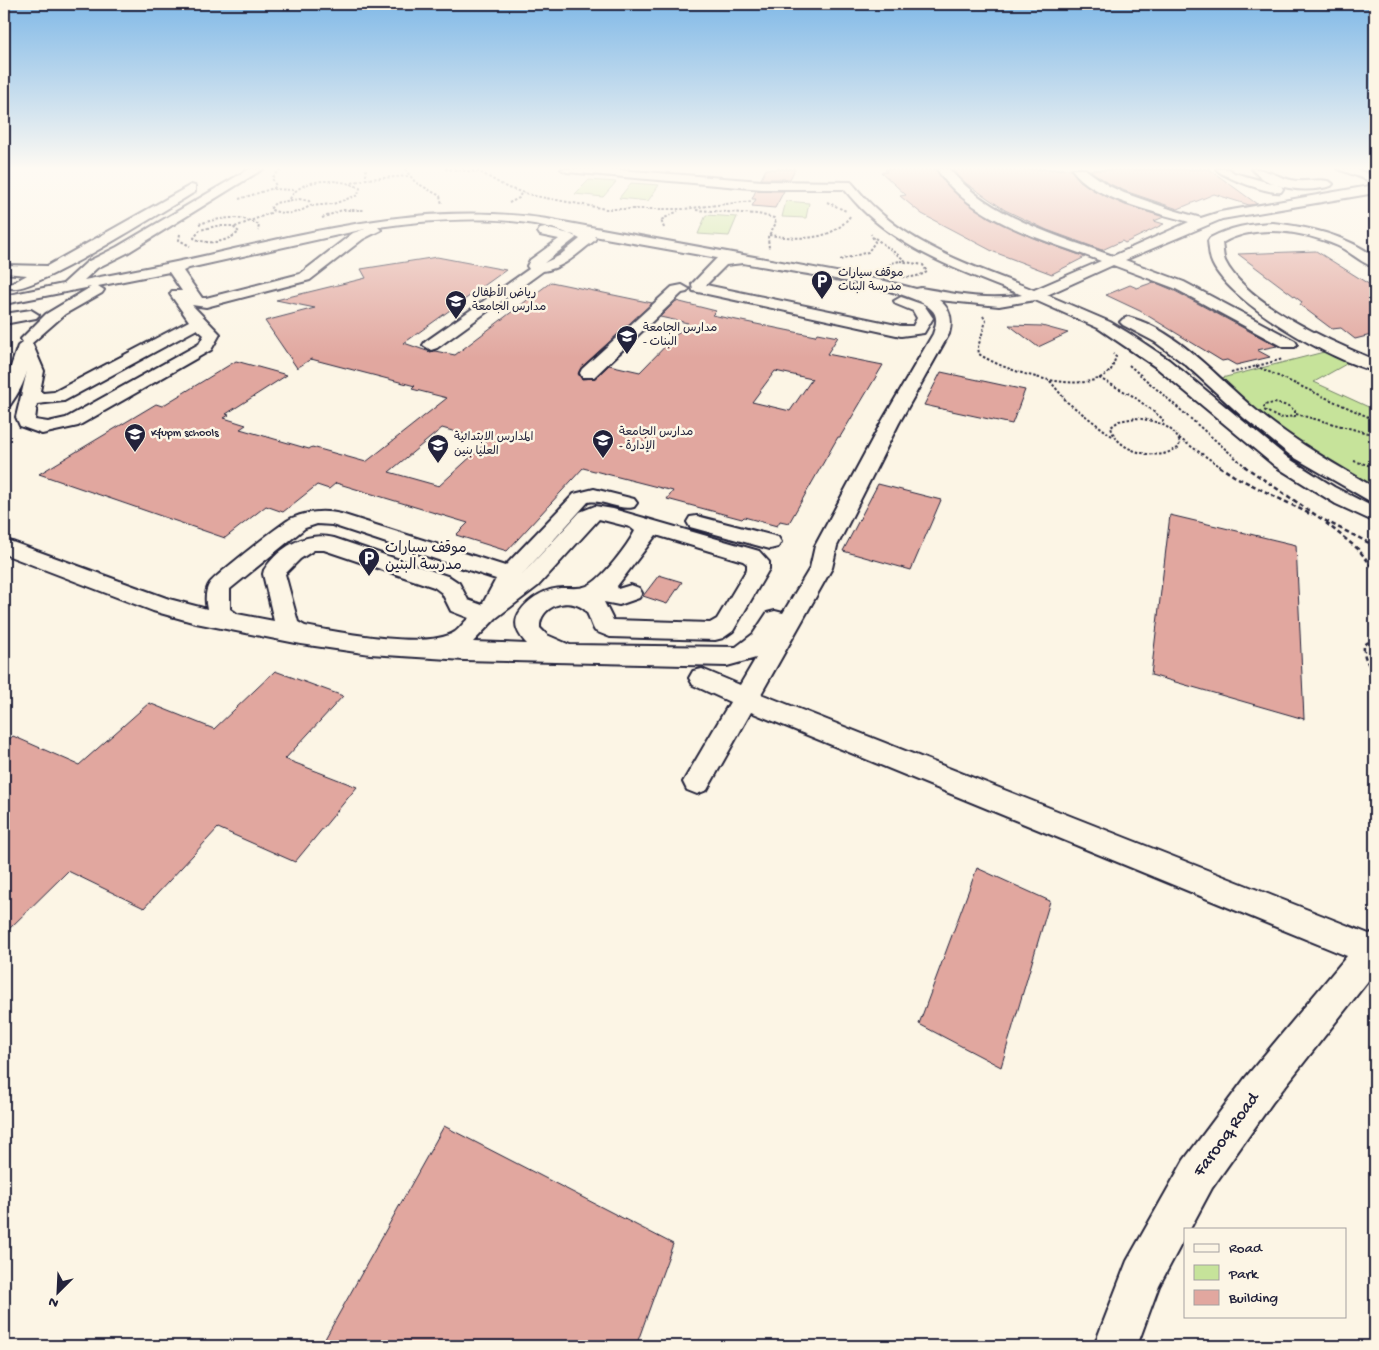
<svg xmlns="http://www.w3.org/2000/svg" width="1379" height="1350" font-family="'Gochi Hand','Playpen Sans Arabic',sans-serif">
  <rect width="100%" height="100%" fill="#fcf5e5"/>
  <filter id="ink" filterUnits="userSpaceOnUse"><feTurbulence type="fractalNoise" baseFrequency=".02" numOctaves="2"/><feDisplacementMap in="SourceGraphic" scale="10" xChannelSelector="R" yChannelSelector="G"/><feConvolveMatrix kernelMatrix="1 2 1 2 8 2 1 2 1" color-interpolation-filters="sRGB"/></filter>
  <g filter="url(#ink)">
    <path fill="#c6e39a" stroke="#74826a" d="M 589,180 L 616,182 L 603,197 L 575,194 Z
      M 631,183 L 659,185 L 648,201 L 619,198 Z
      M 786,201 L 809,203 L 806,218 L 782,217 Z
      M 706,215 L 737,217 L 729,236 L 698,234 Z
      M 1324,352 L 1348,363 L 1314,382 L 1375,410 L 1375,493 L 1297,446 L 1218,379 Z"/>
    <path fill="#e1a79f" stroke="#22223b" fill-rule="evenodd" d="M 766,169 L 795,169 L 790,179 L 761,179 Z
      M 885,169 L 935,169 L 950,188 L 988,217 L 1033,238 L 1085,257 L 1052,274 L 994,252 L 922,214 L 900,196 L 906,195 L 881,172 L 887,172 Z
      M 951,169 L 1070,169 L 1080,181 L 1093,190 L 1125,205 L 1164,217 L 1154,221 L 1164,224 L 1125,243 L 1122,241 L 1102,250 L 1047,230 L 1005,210 L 967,184 Z
      M 1209,169 L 1257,204 L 1249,205 L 1214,194 L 1178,209 L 1125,191 L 1110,184 L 1089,170 Z
      M 756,190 L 762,191 L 784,191 L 775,208 L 752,206 L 756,199 L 752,199 Z
      M 1316,251 L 1375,288 L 1375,334 L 1355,339 L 1341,328 L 1332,329 L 1300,305 L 1302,302 L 1238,254 Z
      M 437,257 L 506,270 L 404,343 L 430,352 L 435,351 L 455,355 L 551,282 L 652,303 L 581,368 L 578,374 L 582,379 L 595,378 L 609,365 L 640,372 L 688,323 L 660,317 L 676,301 L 716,311 L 712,315 L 815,336 L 817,333 L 838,337 L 827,354 L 883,365 L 840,437 L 838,437 L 789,523 L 780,521 L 777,526 L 744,517 L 742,519 L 667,499 L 673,491 L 583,468 L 507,551 L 456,535 L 468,523 L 336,483 L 329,489 L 317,485 L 283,512 L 266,506 L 225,538 L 39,474 L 156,404 L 162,406 L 236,361 L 287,375 L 226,414 L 229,415 L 224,418 L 246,425 L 240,429 L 309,449 L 312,447 L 366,462 L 447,398 L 412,389 L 415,386 L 311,359 L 297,368 L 265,321 L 315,308 L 276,300 L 366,278 L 361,269 ZM 775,371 L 812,379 L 790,411 L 752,402 ZM 442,428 L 488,441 L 439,486 L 389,472 Z
      M 1154,282 L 1173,290 L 1277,346 L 1257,350 L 1270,357 L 1236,365 L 1227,360 L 1222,361 L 1140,311 L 1106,295 L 1130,285 L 1137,288 Z
      M 1009,325 L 1042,326 L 1068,333 L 1038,347 Z
      M 941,372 L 1025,390 L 1012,424 L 924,405 Z
      M 878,484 L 941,500 L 911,570 L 843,551 Z
      M 1170,515 L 1296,545 L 1304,719 L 1151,675 Z
      M 659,575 L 682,582 L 667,604 L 643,596 Z
      M 275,671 L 343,696 L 285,759 L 357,787 L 295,862 L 218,828 L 144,908 L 68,871 L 4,934 L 4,744 L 13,736 L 79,765 L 149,703 L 214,729 Z
      M 977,868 L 1050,901 L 1001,1067 L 919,1024 Z
      M 444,1126 L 673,1244 L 636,1346 L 321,1346 Z"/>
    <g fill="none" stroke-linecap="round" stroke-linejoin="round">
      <g stroke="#22223b" stroke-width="4">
        <path id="minor" d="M 249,169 L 263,169 L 127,253 L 97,268 L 84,280 C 130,271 176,263 221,252 C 331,227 433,202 547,219 L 885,281 L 916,289 L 921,288 C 954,294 988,301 1022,295 C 968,274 910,254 867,214 C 858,206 851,197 844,189 L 762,189 L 567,172 L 561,169 L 606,169 L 762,181 L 851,182 C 859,191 866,200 875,208 C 918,249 980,269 1034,290 L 1101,261 C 1048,241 968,220 937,169 L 949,169 C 990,217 1055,235 1113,256 L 1189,222 C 1156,212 1092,199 1072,169 L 1085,169 L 1109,186 L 1124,193 L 1173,210 L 1201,218 L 1220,212 L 1375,185 L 1375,193 L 1222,219 L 1125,260 L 1184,282 L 1295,341 L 1297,344 L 1295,347 L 1283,347 L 1174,288 L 1113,265 L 1047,295 L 1110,322 L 1130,334 L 1169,360 L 1288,458 L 1334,487 L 1375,508 L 1375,522 L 1336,504 L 1275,466 L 1157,368 L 1098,328 L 1035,300 L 999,306 L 939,300 C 951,309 953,320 949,334 L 899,423 L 837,546 L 832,568 L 761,694 L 1369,934 L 1375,932 L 1375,972 L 1272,1103 L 1212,1188 L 1190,1229 L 1185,1229 L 1185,1237 L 1159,1286 L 1137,1346 L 1094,1346 L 1127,1261 L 1184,1160 L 1246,1077 L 1347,956 L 751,712 L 707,790 L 697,794 L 687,790 L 683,782 L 730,702 L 693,685 L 689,678 L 693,671 L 702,669 L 740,685 L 756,658 L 727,666 L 464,660 L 370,654 L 301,644 L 196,623 L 153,611 L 4,554 L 4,539 L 169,599 L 207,609 C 205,601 205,590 210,583 C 216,575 283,522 292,518 C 309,511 324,510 341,514 L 505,566 L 574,494 L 594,489 L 634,499 L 637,503 L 634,507 C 619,511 604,499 588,502 L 519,578 L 580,512 L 595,506 L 613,509 L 759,551 L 769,562 L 769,569 L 733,631 L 723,638 L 715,640 L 610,637 L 595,631 C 591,625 589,613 584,609 C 568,596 539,606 540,628 L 547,635 L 570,645 L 736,647 L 753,634 L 767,613 L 775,611 L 783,613 L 810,568 L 815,546 L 881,423 L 933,334 C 936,325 939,316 931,309 C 910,287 779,270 743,263 L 726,265 L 706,285 L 901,326 L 913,326 L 917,318 L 913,311 L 896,304 L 894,301 L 901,297 L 924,305 L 933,318 L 924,333 L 901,336 L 698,292 L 693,291 L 692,284 L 717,258 L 594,236 L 596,238 L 594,241 C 578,253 564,268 543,271 L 437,348 L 431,350 L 423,345 L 425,342 L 529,269 L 527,266 L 530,260 L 559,239 L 540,235 L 538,232 L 540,229 L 545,228 L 574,235 L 576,238 L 544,263 L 559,256 L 580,239 C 528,211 435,219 378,227 L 381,230 L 363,239 L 310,280 L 206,307 L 192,305 L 220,334 L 211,350 L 78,426 L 42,434 L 20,426 L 16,417 L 27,371 C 24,383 18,394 10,405 L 4,406 L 4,387 L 18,346 L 23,342 L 21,339 L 46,314 L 91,287 L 4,304 L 4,296 L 63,284 L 87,262 L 117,247 ZM 365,229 L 353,233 L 300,274 L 206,298 L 202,298 L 183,271 L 189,268 ZM 169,272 L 182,291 L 172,291 L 170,294 L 189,321 L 54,392 L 43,393 L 40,391 L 44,371 L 32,343 L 65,314 L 102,293 L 104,290 L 98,286 ZM 197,329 L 204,335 L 199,344 L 66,418 L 48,422 L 35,420 L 37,404 L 64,401 ZM 599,519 L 630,527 L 635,531 C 628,545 602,580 587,586 C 580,589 572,588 564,588 C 546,588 529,598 519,613 C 512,625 519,635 527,644 L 473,642 L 496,618 L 538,586 ZM 317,524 L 332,525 L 496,579 L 482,605 L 468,600 L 459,583 L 450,577 L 334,538 C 306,531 279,547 264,570 L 263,574 L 274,621 L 237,614 L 230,609 L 230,589 L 305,528 ZM 656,535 L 743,561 L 747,564 L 747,569 L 717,619 L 710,623 L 613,620 L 604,602 L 619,605 L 639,598 L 642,593 L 639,588 L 631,585 L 618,589 L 617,586 ZM 314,550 L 324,550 L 434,587 L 442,593 L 451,611 L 469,618 C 464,622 460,628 455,632 C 428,650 338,632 305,626 L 298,622 L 285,574 L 300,559 Z
          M 1216,169 L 1229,169 L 1234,173 L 1281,186 L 1283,189 L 1281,192 C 1269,194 1224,178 1216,169 Z
          M 1252,169 C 1268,168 1281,180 1298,181 C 1308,182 1326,177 1333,184 L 1331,186 C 1307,193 1269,190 1252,169 Z
          M 1338,169 L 1354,169 L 1375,176 L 1375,183 Z
          M 191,185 L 195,186 L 195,192 C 167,208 34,294 11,288 L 9,285 L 27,275 L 4,273 L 4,265 L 47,266 Z
          M 1273,223 C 1309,227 1345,235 1375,257 L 1375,267 C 1362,264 1351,252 1338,246 C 1303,231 1256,223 1222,243 C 1223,248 1223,256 1225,261 C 1246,304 1333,343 1375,360 L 1375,371 C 1334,362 1225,301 1211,260 C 1209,254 1209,247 1208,241 L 1210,238 C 1231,227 1249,224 1273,223 Z
          M 682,285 L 689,289 L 687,292 L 682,293 L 594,377 L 582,377 L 580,373 L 582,369 L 672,287 Z
          M 31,310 L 39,315 L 36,318 L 4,324 L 4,314 Z
          M 1128,317 C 1177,329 1219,380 1257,411 C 1294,441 1334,464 1375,488 L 1375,502 L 1368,500 L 1290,455 L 1244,418 L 1186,365 L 1155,342 L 1123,325 L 1120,322 L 1123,319 Z
          M 697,516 L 778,537 L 781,542 L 778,547 L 770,549 L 690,527 L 687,522 L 690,517 Z"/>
      </g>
      <path stroke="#22223b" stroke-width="2" stroke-dasharray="2.5 2" stroke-linecap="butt" d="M 366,169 L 366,179 L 409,176
        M 405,169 L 415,182 L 440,196 L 442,204
        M 445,169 L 480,172 L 508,188 L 535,196 L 606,209 L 683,209 L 752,201
        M 352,183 L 366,179
        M 273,189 L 294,190
        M 239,199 L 274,188 L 276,186 L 272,178 L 281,169
        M 290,199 C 300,176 342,178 360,188 L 358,195 L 333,204 L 310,206
        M 299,199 L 309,201 L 311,205 C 299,214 283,216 270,209 L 275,203 Z
        M 827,202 L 846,211
        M 509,203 L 519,198 L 521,193
        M 696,210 L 758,214 L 774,218 L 776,223 L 768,237 L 769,248
        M 322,218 L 342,210 L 364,210
        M 199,224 C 219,218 240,214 259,225 L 258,231
        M 216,226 L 232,226 L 239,232 C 226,242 209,246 194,238 L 200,230 Z
        M 235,227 L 273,212
        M 664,228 L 661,220 L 678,211
        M 180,234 L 179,240 L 190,246
        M 769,235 C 799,239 831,243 851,215
        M 875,238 L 906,261
        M 840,260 L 868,252 L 875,242 L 871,234
        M 900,261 L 923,265 L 927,272 C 914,279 898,280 888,268 L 891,263 Z
        M 983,316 L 986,321 L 978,347 L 979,354 C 1004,371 1085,398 1110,371 C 1113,368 1114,361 1116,357 L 1113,354
        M 1129,365 L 1246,467
        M 1256,366 L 1375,420
        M 1231,373 L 1283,359
        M 1099,378 L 1133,396 L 1163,419 L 1163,425
        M 1050,381 L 1067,402 L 1112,436
        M 1274,403 L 1289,406 L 1295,411 L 1295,416 L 1279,418 L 1264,410 L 1264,405 Z
        M 1296,414 L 1375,435
        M 1136,418 C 1154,421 1173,424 1180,443 L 1178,448 C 1173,450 1168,453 1163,454 C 1144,457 1115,448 1111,427 L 1119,421 Z
        M 1179,438 L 1221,467
        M 1354,461 L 1375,467"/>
      <path stroke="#22223b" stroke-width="2.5" stroke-dasharray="4.5 3" stroke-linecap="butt" d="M 1219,466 L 1234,476 L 1312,515
        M 1244,466 L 1320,518 L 1375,546
        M 1371,466 L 1375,467
        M 1326,523 L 1358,549 L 1375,570
        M 1375,638 L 1364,645 C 1363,656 1367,664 1375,672"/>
      <use href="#minor" fill="#fcf5e5" fill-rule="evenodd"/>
    </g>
  </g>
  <linearGradient id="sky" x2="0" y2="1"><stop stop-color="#81b9e7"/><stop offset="0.47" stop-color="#fefaf3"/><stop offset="1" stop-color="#fefaf3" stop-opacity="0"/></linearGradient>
  <rect width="1379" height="358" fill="url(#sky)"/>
  <defs>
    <g id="parking-pin" transform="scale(1.125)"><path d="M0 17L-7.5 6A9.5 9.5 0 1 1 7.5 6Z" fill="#22223b" stroke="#fcf5e5"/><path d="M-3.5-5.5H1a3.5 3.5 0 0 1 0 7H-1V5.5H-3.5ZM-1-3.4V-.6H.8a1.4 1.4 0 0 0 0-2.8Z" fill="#fff"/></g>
    <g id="school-pin" transform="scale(1.125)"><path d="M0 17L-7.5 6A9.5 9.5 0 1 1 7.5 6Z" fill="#22223b" stroke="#fcf5e5"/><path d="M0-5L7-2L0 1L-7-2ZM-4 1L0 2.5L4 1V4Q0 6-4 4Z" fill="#fff"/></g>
  </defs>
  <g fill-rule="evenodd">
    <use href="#parking-pin" x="822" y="281"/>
    <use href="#school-pin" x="456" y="301"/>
    <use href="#school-pin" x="627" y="336"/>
    <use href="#school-pin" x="135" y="434"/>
    <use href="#school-pin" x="603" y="440"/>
    <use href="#school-pin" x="438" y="445"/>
    <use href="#parking-pin" x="369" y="558"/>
  </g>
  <g text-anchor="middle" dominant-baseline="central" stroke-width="5" stroke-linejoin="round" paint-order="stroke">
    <g font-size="12" fill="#22223b" stroke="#fcf5e5" text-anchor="start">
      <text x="838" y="274">موقف سيارات<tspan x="838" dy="14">مدرسة البنات</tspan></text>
      <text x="472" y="294">رياض الأطفال<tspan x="472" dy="14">مدارس الجامعة</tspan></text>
      <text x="643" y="329">مدارس الجامعة<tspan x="643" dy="14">- البنات</tspan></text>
      <text x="619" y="433">مدارس الجامعة<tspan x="619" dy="14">- الإدارة</tspan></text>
      <text x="151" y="434">Kfupm schools</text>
      <text x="454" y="438">المدارس الابتدائية<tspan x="454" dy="14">العليا بنين</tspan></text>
    </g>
    <g font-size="15" fill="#22223b" stroke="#fcf5e5" text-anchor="start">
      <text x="385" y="549">موقف سيارات<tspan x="385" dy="17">مدرسة البنين</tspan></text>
    </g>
    <g font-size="18" fill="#22223b" stroke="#fcf5e5">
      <text transform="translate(1227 1135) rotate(-54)">Farooq Road</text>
    </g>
  </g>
  <rect width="1379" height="1350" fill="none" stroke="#fcf5e5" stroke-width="20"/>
  <rect x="10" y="10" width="1359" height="1330" fill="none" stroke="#22223b" stroke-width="2" filter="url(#ink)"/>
  <rect x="1184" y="1228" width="162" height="90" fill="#fcf5e5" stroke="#a5a1a1"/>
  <rect x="1194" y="1244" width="25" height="8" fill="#fcf5e5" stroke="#a5a1a1"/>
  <text x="1229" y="1252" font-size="15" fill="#22223b">Road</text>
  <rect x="1194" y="1265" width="25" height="15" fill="#c6e39a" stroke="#a5a1a1"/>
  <text x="1229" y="1278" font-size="15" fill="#22223b">Park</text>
  <rect x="1194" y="1290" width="25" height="15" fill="#e1a79f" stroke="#a5a1a1"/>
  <text x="1229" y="1302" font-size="15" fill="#22223b">Building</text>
  <g transform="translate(58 1292) rotate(204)" stroke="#fcf5e5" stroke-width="4" paint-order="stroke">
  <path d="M0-4L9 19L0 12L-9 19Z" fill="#22223b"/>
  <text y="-8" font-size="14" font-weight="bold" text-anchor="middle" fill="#22223b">N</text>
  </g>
</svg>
